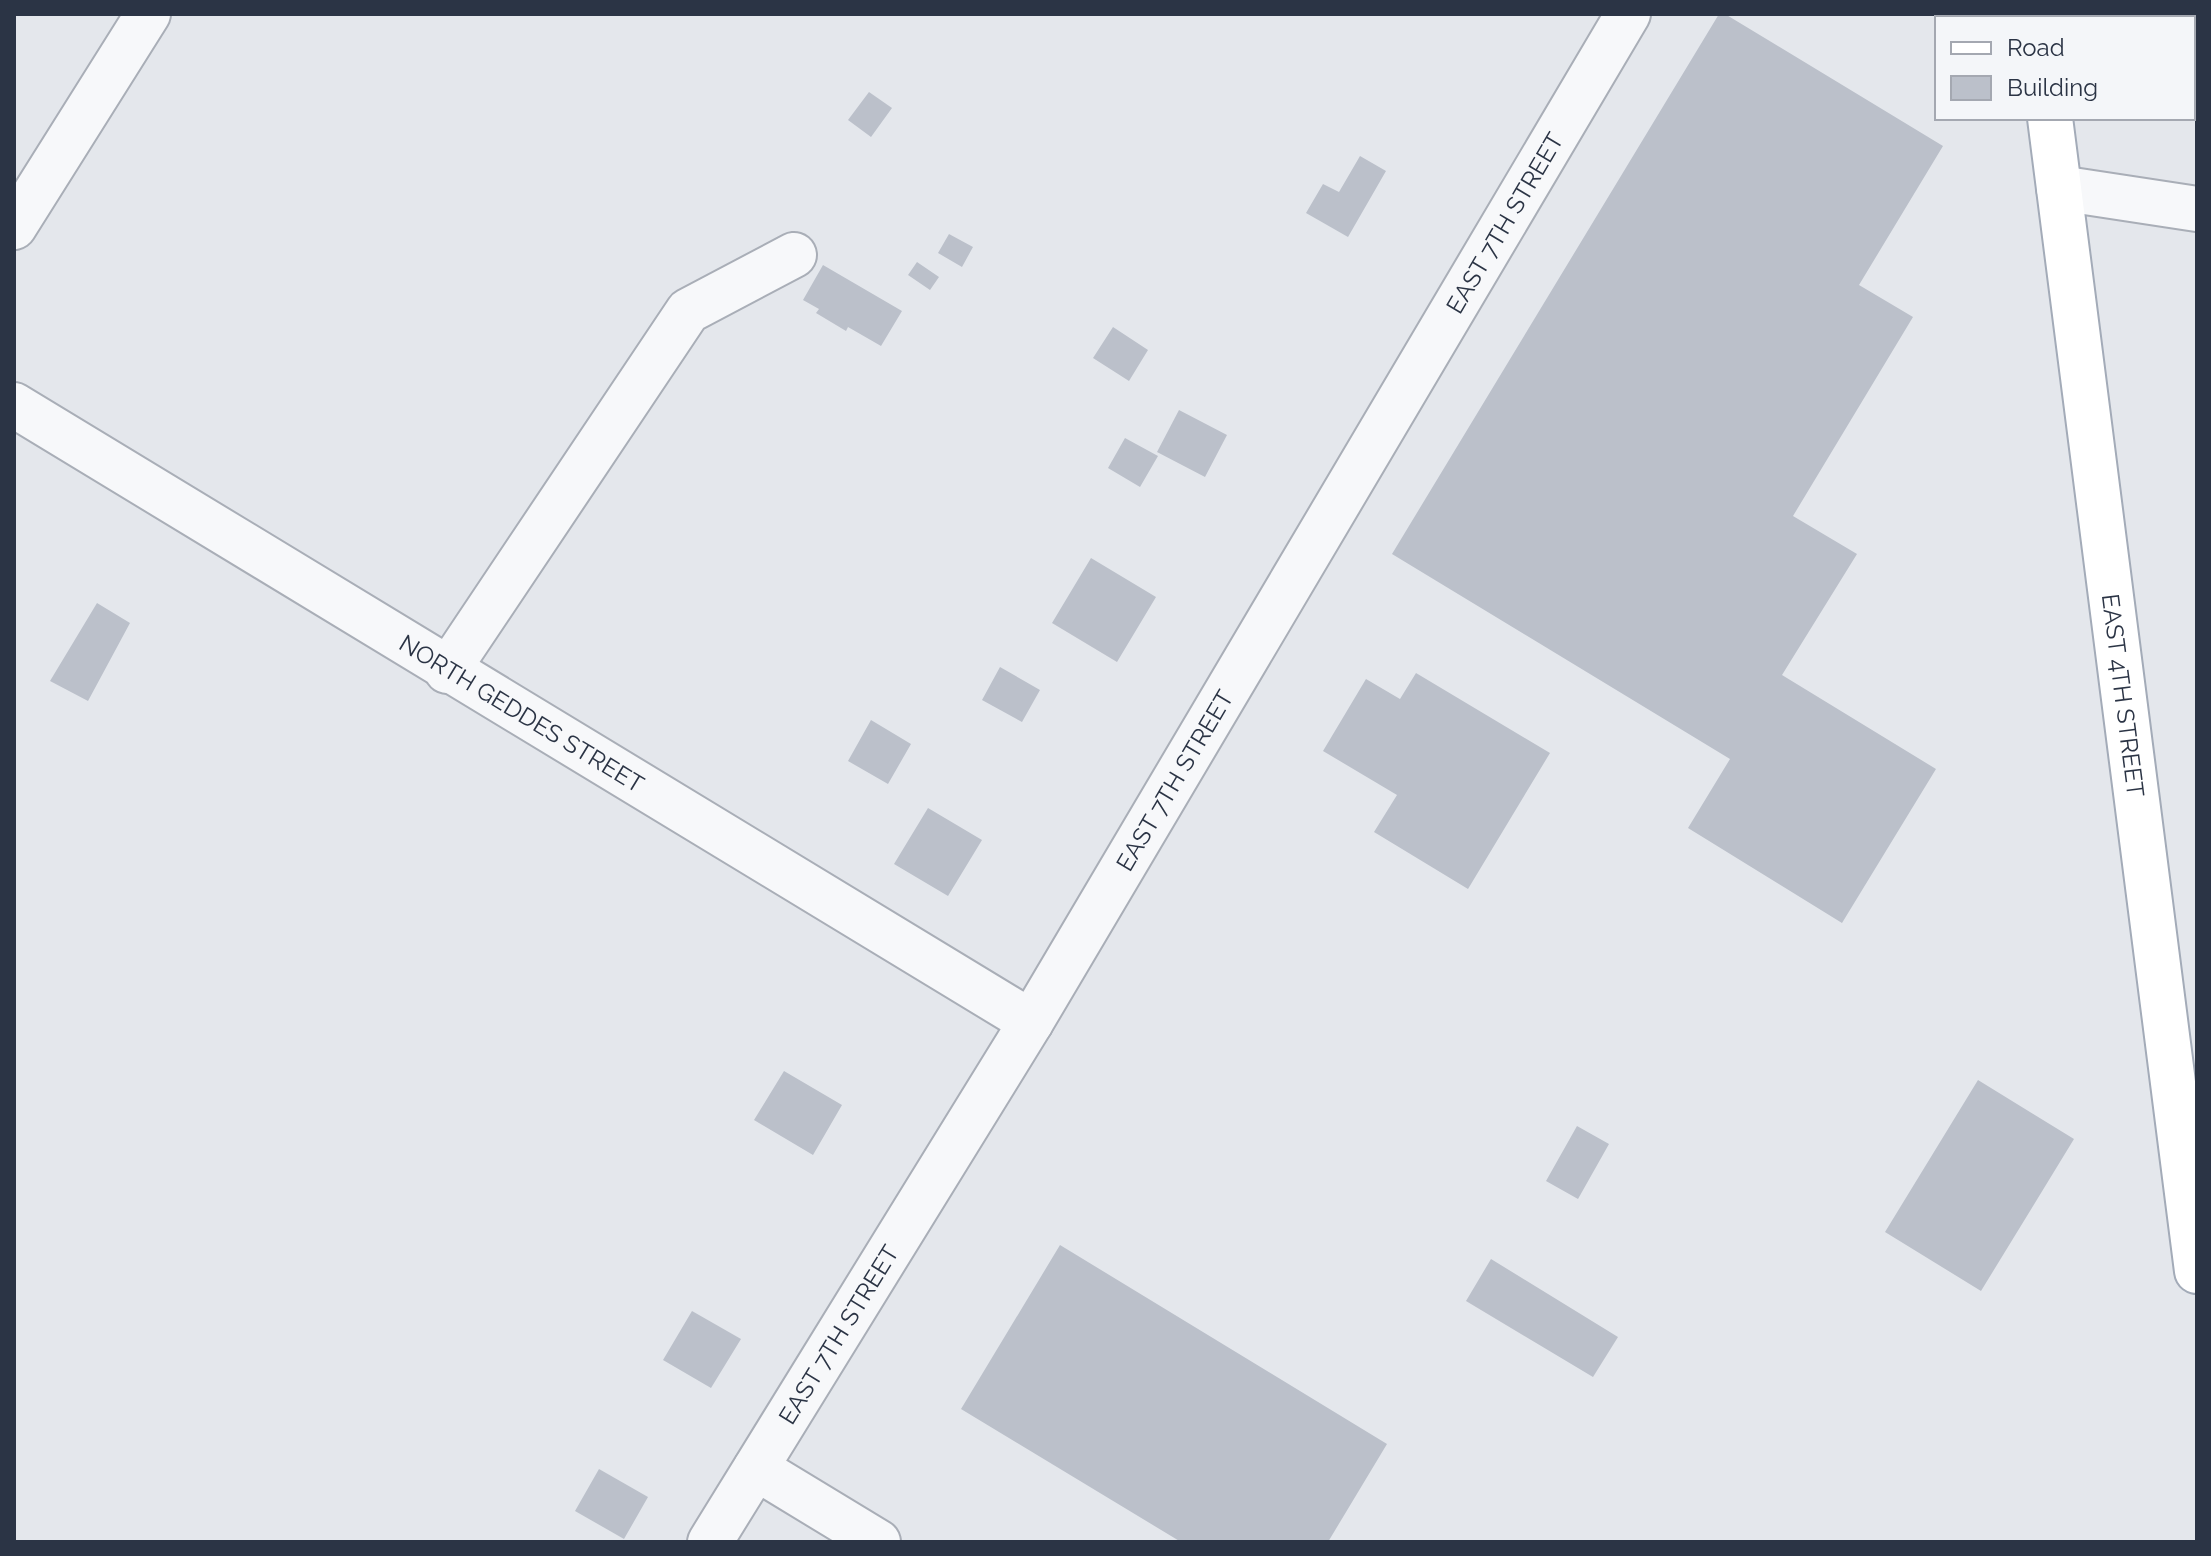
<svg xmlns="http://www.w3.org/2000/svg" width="2211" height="1556" font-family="Raleway,sans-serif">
  <rect width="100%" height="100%" fill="#e4e7ec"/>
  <path fill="#bbc0ca" d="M 1719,14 L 1725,14 L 1943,146 L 1859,285 L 1913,317 L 1793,516 L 1857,554 L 1782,675 L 1936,769 L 1842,923 L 1688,828 L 1730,759 L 1392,554 Z
    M 869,92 L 892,108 L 871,137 L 848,120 Z
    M 1360,156 L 1386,171 L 1348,237 L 1306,213 L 1323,184 L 1339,192 Z
    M 949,234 L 973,247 L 962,267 L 938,253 Z
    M 917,262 L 939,277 L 930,290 L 908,275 Z
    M 823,265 L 902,311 L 881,346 L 848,327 L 846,331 L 816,313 L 819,309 L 803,300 Z
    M 1113,327 L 1148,350 L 1129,381 L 1093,358 Z
    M 1179,410 L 1227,435 L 1205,477 L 1157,452 Z
    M 1125,438 L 1158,456 L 1140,487 L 1108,468 Z
    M 1091,558 L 1156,597 L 1117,662 L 1052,623 Z
    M 97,603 L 130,623 L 88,701 L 50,681 Z
    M 1000,667 L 1040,690 L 1022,722 L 982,700 Z
    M 1416,673 L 1550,753 L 1468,889 L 1374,832 L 1397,795 L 1323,751 L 1366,679 L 1400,699 Z
    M 871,720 L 911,744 L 888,784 L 848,761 Z
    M 928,808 L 982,840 L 948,896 L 894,864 Z
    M 784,1071 L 842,1105 L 813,1155 L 754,1120 Z
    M 1978,1080 L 2074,1139 L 1981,1291 L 1885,1232 Z
    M 1577,1126 L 1609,1144 L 1578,1199 L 1546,1181 Z
    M 1060,1245 L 1387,1444 L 1328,1542 L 1181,1542 L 961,1409 Z
    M 1491,1259 L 1618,1337 L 1593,1377 L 1466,1301 Z
    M 692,1311 L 741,1339 L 711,1388 L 663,1360 Z
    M 599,1469 L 648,1497 L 624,1539 L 575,1511 Z"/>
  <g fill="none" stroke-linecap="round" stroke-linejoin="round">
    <g stroke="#a9aeb7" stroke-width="48">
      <g id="minor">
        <path d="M 2059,188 L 2197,209"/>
        <path d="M 14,227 L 148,14"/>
        <path id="s1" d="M 14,405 L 1031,1022"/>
        <path d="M 447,671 L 688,311 L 794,255"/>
        <path d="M 756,1468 L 878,1542"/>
        <path id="s2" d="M 710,1542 L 1031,1022 L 1628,14"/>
      </g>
    </g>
    <g stroke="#a3abb8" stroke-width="48">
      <g id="major">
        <path d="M 2036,14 L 2037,18"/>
        <path id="s3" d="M 2050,118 L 2197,1271"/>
      </g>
    </g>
    <use href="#minor" stroke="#f7f8fa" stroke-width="44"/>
    <use href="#major" stroke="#fff" stroke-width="44"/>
  </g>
  <g text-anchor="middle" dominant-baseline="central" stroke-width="6" stroke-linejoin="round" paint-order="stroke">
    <g font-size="24" fill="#2b3445" stroke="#f4f6f9">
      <text stroke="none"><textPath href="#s2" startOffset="1540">EAST 7TH STREET</textPath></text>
      <text stroke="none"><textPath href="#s3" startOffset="582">EAST 4TH STREET</textPath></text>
      <text stroke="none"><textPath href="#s1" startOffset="594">NORTH GEDDES STREET</textPath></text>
      <text stroke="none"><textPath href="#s2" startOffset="892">EAST 7TH STREET</textPath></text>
      <text stroke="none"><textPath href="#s2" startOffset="244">EAST 7TH STREET</textPath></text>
    </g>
  </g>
  <rect width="2211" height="1556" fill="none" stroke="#2b3445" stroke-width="32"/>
  <rect x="1935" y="16" width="260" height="104" fill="#f4f6f9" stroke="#a4a8b1" stroke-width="2"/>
  <rect x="1951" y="42" width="40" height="12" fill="#ffffff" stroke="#a4a8b1" stroke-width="2"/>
  <text x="2007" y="56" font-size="24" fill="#2b3445">Road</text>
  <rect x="1951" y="76" width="40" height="24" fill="#bbc0ca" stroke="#a4a8b1" stroke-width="2"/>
  <text x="2007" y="96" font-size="24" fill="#2b3445">Building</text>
</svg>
